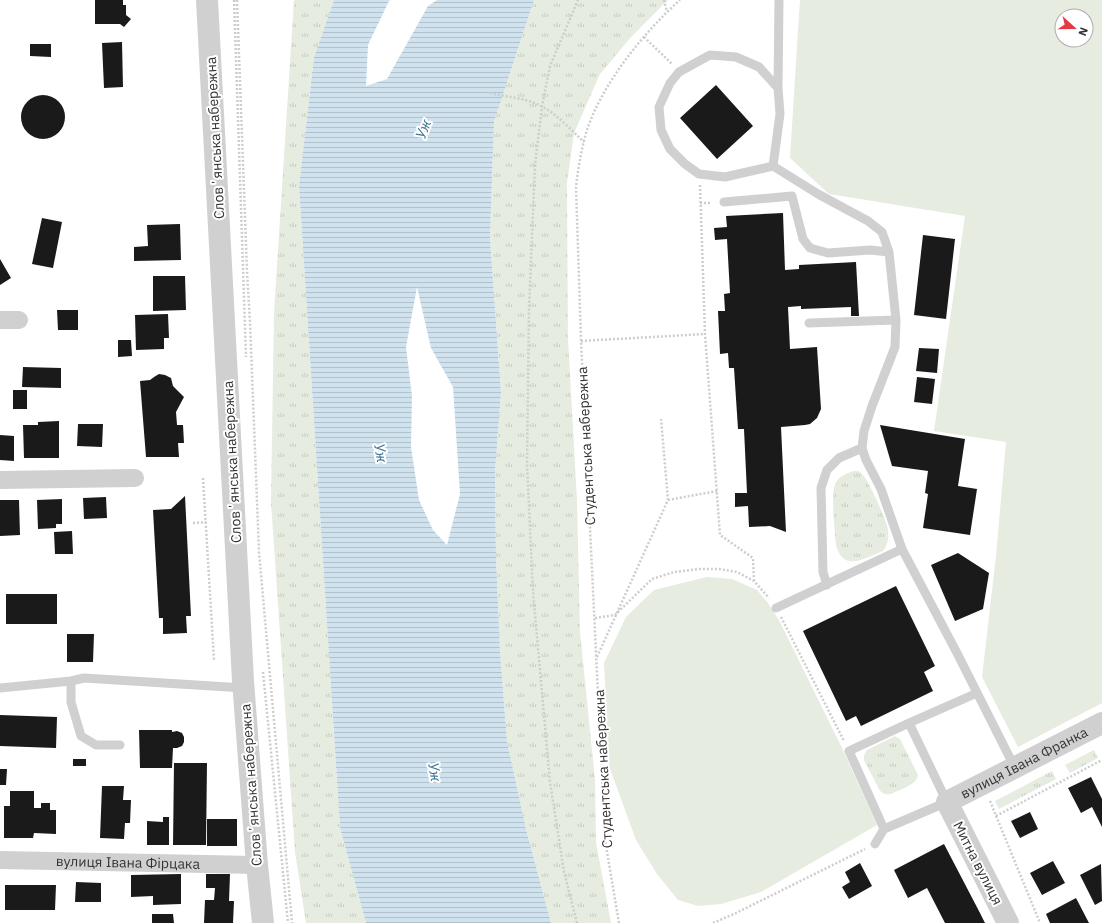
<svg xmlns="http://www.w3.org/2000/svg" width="1102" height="923" font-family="'IBM Plex Sans',sans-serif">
  <defs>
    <pattern id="grass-tufts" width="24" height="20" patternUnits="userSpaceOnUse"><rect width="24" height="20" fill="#e6ecdf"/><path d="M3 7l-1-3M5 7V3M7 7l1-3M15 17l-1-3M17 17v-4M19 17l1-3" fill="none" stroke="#c6cbc0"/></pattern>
    <pattern id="water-rules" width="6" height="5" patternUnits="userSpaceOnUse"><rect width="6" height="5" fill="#cfe2ee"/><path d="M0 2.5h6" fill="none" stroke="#b2c2cd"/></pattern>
  </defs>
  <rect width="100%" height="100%" fill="#fff"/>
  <path fill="url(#grass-tufts)" d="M 294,0 L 334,0 L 314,57 L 299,186 L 340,828 L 366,923 L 306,923 L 295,852 L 271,502 L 274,313 Z
    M 534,0 L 668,0 L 631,37 L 600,74 L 574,133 L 567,183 L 568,339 L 577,501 L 580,632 L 595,780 L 596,842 L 611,923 L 551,923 L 526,829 L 507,741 L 500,651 L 496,557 L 495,472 L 501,392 L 490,238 L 494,122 Z
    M 854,471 C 858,471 860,471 862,474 C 869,481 887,521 888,530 C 889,538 888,544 883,551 C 865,558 843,573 836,545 C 835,532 830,492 836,482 C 840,476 847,473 854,471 Z
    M 895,736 L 900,739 L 918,775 C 917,785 899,790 891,794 C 886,795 882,794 879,789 L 864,760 L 864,755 L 867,750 Z
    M 1094,750 L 1098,758 L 1070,773 L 1065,765 Z
    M 1052,771 L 1056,779 L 999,809 L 995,801 Z"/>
  <path fill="#e6ecdf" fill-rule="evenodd" d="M 800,0 L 1102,0 L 1102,703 L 1018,747 L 982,677 L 996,556 L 1006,442 L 934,431 L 965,216 L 829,194 L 790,158 ZM 1062,16 L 1086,16 L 1086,40 L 1062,40 Z
    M 707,577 L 732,579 L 757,590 L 768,603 L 780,622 L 842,748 L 877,825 L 761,892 L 721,904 L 698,906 L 678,900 L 657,874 L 636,840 L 609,766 L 604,663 L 626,617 L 654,590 Z"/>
  <path fill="url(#water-rules)" fill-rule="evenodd" d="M 334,0 L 391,0 L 389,1 L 368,45 L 366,86 L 387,79 L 428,6 L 437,0 L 534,0 L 494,122 L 490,238 L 501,392 L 495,472 L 496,557 L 500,651 L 507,741 L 526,829 L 551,923 L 366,923 L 340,828 L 299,186 L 314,57 ZM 417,287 L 431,348 L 453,387 L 460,494 L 447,545 L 433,530 L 419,500 L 411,447 L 412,396 L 406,347 Z"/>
  <path fill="#1a1a1a" d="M 95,0 L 123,0 L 123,5 L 126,5 L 126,15 L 131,19 L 124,27 L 120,24 L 95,24 Z
    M 122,42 L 123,87 L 104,88 L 102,43 Z
    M 30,44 L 51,44 L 51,57 L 30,56 Z
    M 716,85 L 753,126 L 717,159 L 680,118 Z
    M21 117a22 22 0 1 1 44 0a22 22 0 1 1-44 0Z
    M 783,213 L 785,270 L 799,269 L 799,265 L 856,262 L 859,316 L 851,316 L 851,307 L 801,309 L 801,306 L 788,307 L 790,349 L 817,347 L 821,409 L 817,418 L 810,424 L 805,425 L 781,427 L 786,532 L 770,526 L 749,527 L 748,506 L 735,507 L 735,493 L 747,493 L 744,429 L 738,429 L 734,368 L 729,368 L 728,353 L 720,354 L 718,311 L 725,311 L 724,294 L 730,293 L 727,239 L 715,240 L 714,228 L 727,227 L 726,216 Z
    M 42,218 L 62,222 L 53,268 L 32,264 Z
    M 180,224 L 181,260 L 134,261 L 134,247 L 148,246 L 147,225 Z
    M 923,235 L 955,239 L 946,319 L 914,315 Z
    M 0,259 L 11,278 L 0,285 Z
    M 153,276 L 185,276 L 186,310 L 153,311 Z
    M 57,310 L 78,310 L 78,330 L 58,330 Z
    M 168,314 L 169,338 L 164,338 L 164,349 L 136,350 L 135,315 Z
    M 118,340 L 131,340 L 132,356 L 118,357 Z
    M 919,348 L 939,349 L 937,373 L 916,371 Z
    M 23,367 L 61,368 L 61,388 L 22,387 Z
    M 159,374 L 165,375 L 171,378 L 173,386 L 184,397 L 176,412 L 177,425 L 183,425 L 184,443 L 178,443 L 179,457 L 146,457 L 140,381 L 150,380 L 154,377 Z
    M 917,377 L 935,379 L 932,404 L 914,402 Z
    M 13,390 L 27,390 L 27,409 L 13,409 Z
    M 59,421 L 59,458 L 24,458 L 23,425 L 38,425 L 38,422 Z
    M 78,424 L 103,424 L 102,447 L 77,446 Z
    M 880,425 L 965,439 L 958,486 L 977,489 L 970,535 L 923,528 L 928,494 L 925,493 L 928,471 L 892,466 Z
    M 0,435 L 14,436 L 14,461 L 0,460 Z
    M 185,496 L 191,616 L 186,616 L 187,633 L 163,634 L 163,618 L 159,618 L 153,510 L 171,509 Z
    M 106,497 L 107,518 L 84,519 L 83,498 Z
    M 62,499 L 62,524 L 56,524 L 56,528 L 38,529 L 37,500 Z
    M 0,500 L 19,500 L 20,535 L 0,536 Z
    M 72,531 L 73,554 L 55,554 L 54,532 Z
    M 958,553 L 989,573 L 983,609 L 955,621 L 931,565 Z
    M 896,586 L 935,666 L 924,672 L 933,691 L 861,726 L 856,716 L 846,721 L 803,631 Z
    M 6,594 L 57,594 L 57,624 L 6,624 Z
    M 67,634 L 94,634 L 93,662 L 67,662 Z
    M 0,715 L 57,717 L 56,748 L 0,746 Z
    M 139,730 L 172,730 L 172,732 L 177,731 L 182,733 L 184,737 L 184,742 L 182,746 L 177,748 L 173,748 L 172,768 L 140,768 Z
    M 73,759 L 86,759 L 86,766 L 73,766 Z
    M 174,763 L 207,763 L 206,845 L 173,845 Z
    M 0,769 L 7,769 L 6,785 L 0,785 Z
    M 1091,777 L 1102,799 L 1102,827 L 1092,807 L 1081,813 L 1068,788 Z
    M 102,786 L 124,786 L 123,800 L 131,800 L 130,823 L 125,823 L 124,839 L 100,838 Z
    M 10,791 L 34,791 L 34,808 L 41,808 L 41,803 L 50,803 L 50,810 L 56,810 L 56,834 L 34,833 L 33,838 L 4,838 L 4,806 L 10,806 Z
    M 1030,812 L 1038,829 L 1020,838 L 1011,821 Z
    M 163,817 L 169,817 L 169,845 L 147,845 L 147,821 L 163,822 Z
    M 207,819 L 237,819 L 237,846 L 207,846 Z
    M 944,844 L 980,913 L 985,923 L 945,923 L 927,888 L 908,898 L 894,870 Z
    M 1053,861 L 1065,883 L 1042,895 L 1030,873 Z
    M 860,863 L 872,886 L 849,899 L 842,887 L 850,882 L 845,872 Z
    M 1101,864 L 1102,901 L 1095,905 L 1080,875 Z
    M 181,874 L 181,904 L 153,905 L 153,896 L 131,897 L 131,875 Z
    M 206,874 L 230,874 L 229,901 L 234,901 L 233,923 L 204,923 L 205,900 L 214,900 L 215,888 L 206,888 Z
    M 76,882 L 101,883 L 101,902 L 75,902 Z
    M 5,885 L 56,885 L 55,910 L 5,910 Z
    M 1076,898 L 1089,923 L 1050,923 L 1046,914 Z
    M 152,914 L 173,914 L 174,923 L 152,923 Z"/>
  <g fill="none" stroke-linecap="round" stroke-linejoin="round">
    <path stroke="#cdcdcd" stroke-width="2.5" stroke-dasharray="2 2" stroke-linecap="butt" d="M 234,0 L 246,357
      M 237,0 L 247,271 L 250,323 L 259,552 L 292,923
      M 664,0 L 667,12
      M 644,37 L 672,64
      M 490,93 C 507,97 526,98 541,106 C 557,114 571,130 584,142
      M 700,185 L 705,334 L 720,535 L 753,558 L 754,581
      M 700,203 L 712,203
      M 581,341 L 705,334
      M 203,478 L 214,660
      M 668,500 L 717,491
      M 193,523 L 206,522
      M 781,617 L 844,741
      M 595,618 L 615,615 L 652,579 L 674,572 L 699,569 L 719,569 L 737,572 L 754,581 L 769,598
      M 597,657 L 668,500 L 661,419
      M 263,672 L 288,923
      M 990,801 L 1040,923
      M 996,816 L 1102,760
      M 577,923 L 564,872 L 550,782 L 533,592 L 527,463 L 529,309 L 535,165 L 542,106 L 550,66 L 578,0
      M 619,923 L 605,840 L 581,341 L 576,187 C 578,169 581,151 586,133 C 601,85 643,33 680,0
      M 713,923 L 736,913 L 865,849"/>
    <path stroke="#d0d0d0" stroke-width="9" d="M 778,88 L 779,0
      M 773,166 L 725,177 L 699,174 L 685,164 L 670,149 L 661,130 L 659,107 L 670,83 L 679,72 L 710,55 L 736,57 L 759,67 L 778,88 L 780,114 L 773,166 L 818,194 L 868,221 L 882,232 L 889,252
      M 724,202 L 792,196 L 803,239 L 810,248 L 828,253 L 870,250 L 889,252 L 896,320 L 895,347 L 872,406 L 864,431 L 862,448 L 866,460 L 881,489 L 902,549 L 957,653 L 1015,768
      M 809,323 L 896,320
      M 827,585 L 823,572 L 821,488 L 827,470 L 839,458 L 862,448
      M 776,608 L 902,549
      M 71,681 L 71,702 L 81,736 L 96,745 L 120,745
      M 0,688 L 71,681 L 84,678 L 244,688
      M 909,723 L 977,693
      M 875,844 L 884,829 L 947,802 L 909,723 L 849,751 L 884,829"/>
    <g stroke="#d0d0d0" stroke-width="18">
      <path d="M 0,320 L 19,320"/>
      <path d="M 0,480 L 135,478"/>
      <path id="s1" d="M 0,860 L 257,865"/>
    </g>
    <g stroke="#d0d0d0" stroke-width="22">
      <path d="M 207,0 L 243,681 L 257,865 L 263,923"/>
      <path id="s2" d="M 1008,923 L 947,802 L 1102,723"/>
    </g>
  </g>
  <g text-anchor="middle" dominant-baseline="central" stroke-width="4" stroke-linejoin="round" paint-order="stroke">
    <g font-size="14" fill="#333" stroke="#fff">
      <text transform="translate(215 138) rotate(-93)">Словʼянська набережна</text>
      <text transform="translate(586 446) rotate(-93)">Студентська набережна</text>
      <text transform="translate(232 462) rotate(-93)">Словʼянська набережна</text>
      <text stroke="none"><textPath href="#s2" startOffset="222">вулиця Івана Франка</textPath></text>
      <text transform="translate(603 769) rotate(-93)">Студентська набережна</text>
      <text transform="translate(251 785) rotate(-94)">Словʼянська набережна</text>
      <text stroke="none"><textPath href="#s1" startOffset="128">вулиця Івана Фірцака</textPath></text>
      <text transform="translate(978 863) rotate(63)">Митна вулиця</text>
    </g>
    <g font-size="15" font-style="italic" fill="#3f7597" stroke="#fff">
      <text transform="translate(423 129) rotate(-69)">Уж</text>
      <text transform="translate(381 453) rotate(80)">Уж</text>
      <text transform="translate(435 772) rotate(80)">Уж</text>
    </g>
  </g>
  <g transform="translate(1074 28) rotate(111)"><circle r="19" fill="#ffffff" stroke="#adadad"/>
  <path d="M0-3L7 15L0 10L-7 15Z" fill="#e63946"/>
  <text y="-6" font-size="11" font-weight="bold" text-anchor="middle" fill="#333333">N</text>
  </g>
</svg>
